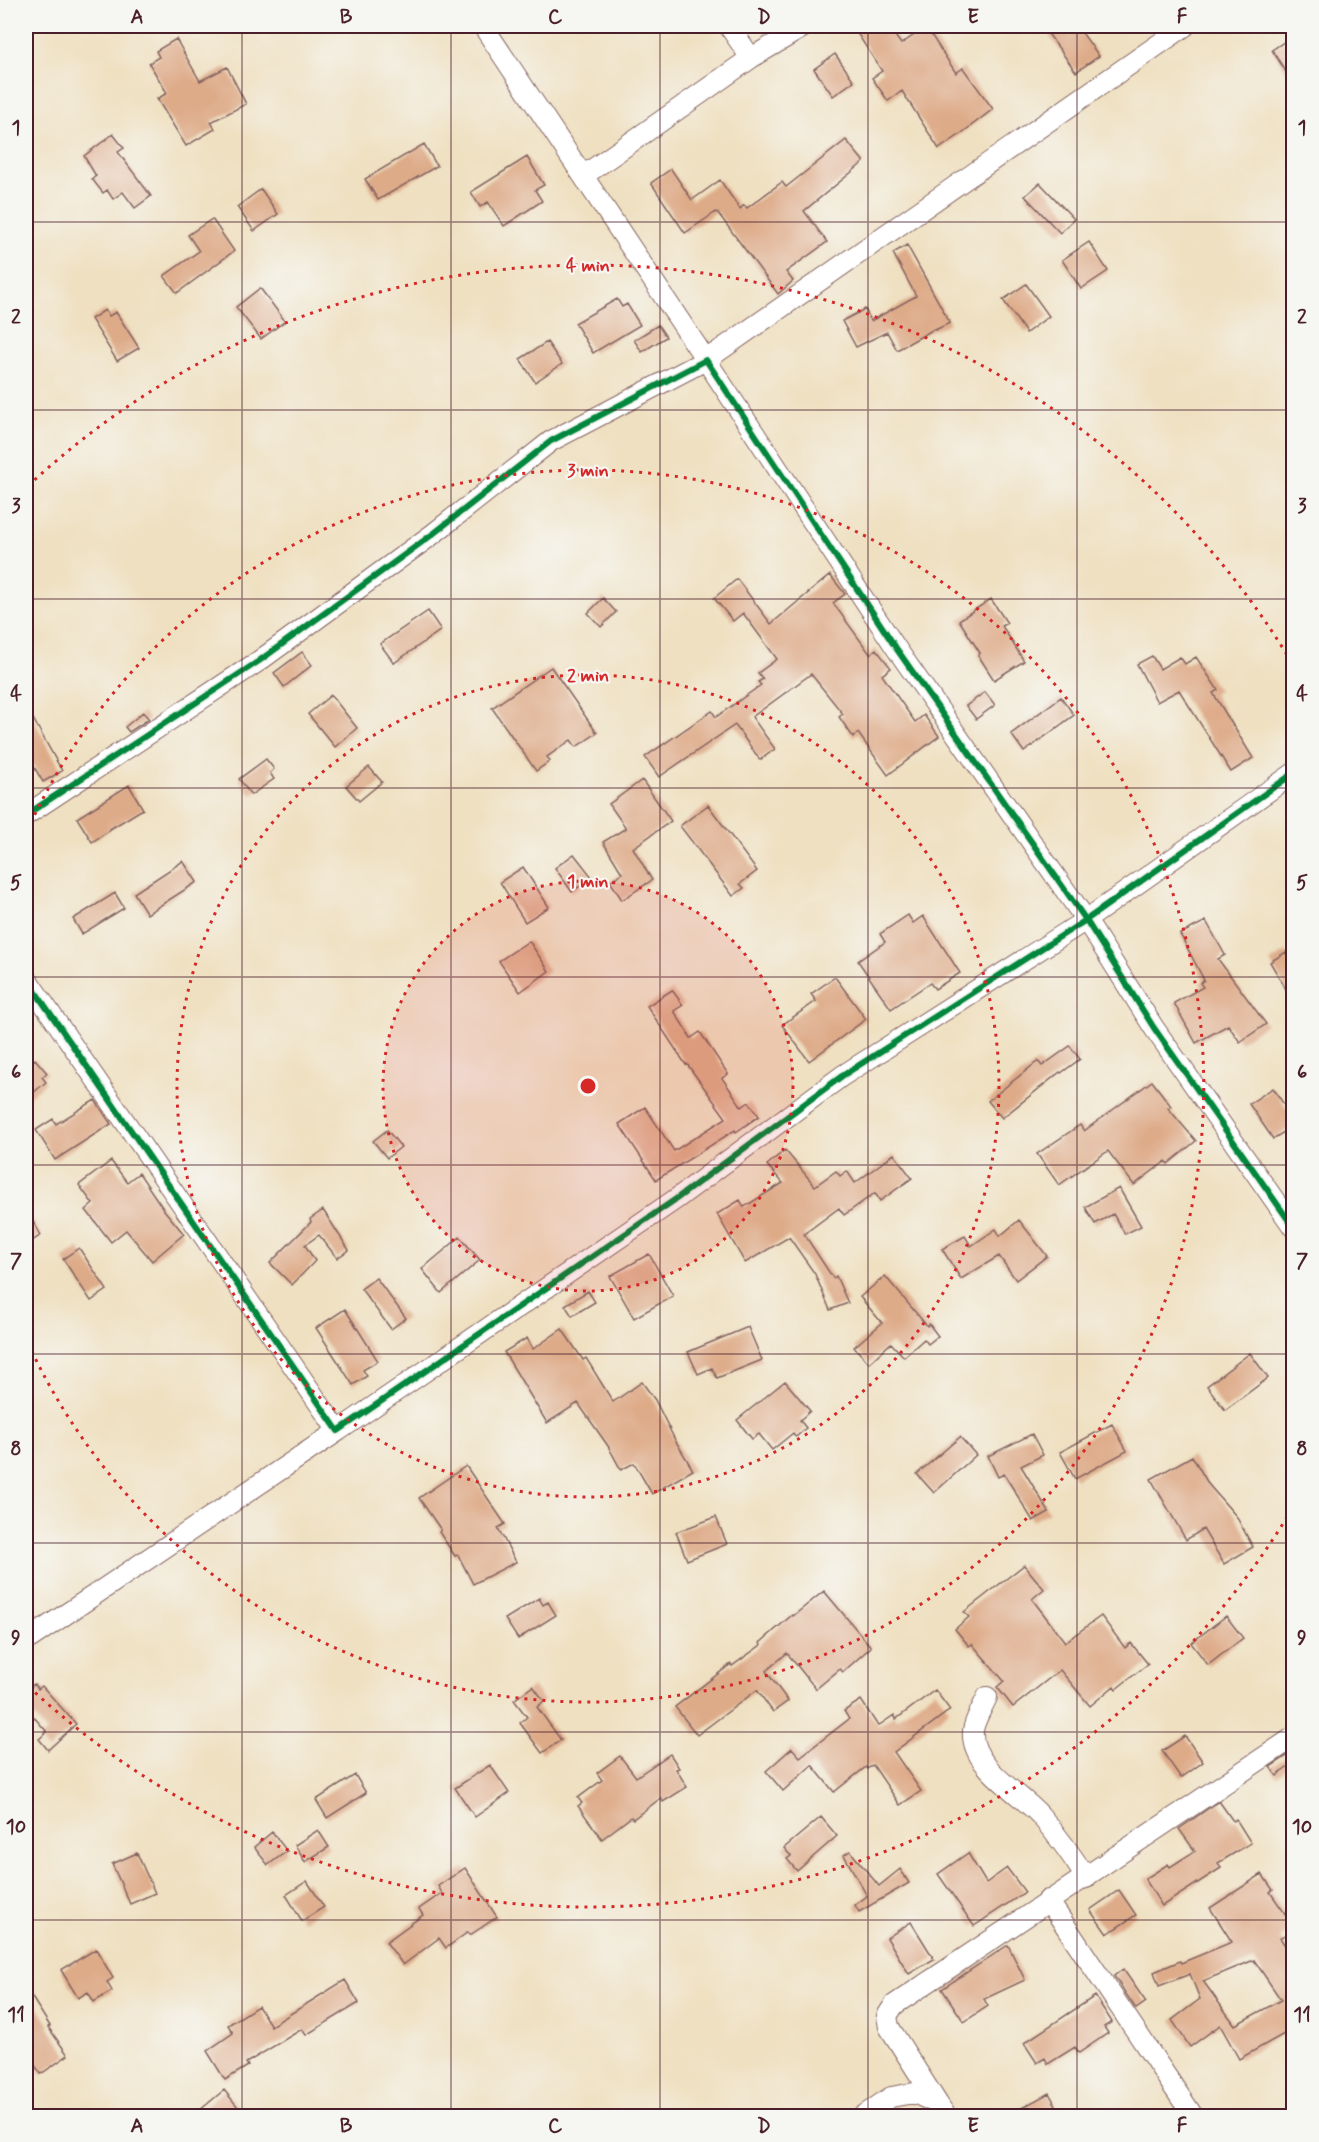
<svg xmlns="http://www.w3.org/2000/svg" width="1319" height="2142" font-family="Mynerve,sans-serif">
  <rect width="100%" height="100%" fill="#f6f6f2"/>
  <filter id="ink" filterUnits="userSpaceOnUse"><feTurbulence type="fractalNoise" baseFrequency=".0167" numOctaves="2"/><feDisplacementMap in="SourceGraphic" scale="12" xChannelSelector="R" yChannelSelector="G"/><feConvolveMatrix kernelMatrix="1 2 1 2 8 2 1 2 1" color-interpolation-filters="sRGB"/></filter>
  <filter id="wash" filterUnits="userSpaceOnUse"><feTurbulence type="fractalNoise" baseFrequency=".008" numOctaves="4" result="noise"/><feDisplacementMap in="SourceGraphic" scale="24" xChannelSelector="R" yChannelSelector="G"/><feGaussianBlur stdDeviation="1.35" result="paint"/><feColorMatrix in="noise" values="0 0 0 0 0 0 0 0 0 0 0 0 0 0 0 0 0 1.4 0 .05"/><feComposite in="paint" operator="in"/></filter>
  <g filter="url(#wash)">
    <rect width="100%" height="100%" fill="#efe0c1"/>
    <g id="blocks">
      <path fill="#deab89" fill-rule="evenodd" d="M 869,26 L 888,26 L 901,44 L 926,27 L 956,73 L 963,68 L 993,109 L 958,136 L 939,149 L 902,91 L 888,101 L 872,78 L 882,71 L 857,33 Z
        M 1062,26 L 1077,26 L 1099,56 L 1076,72 L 1049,35 Z
        M 1293,36 L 1293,83 L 1272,50 Z
        M 176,39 L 200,81 L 227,67 L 246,104 L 211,122 L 215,129 L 186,146 L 157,99 L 167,93 L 149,63 L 159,57 L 156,51 Z
        M 835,54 L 854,81 L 833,96 L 814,69 Z
        M 113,134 L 124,148 L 118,152 L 151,196 L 135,208 L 123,192 L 113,199 L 107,190 L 103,193 L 92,179 L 96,176 L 84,156 Z
        M 846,140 L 864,162 L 804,211 L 827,242 L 786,272 L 793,281 L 778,294 L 718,213 L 716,212 L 685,233 L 651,183 L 671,169 L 692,200 L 720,180 L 740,209 L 744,205 L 747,208 L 782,182 L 786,187 Z
        M 424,144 L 437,166 L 378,200 L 365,179 Z
        M 527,157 L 544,185 L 535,190 L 542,201 L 504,226 L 488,202 L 480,207 L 471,192 Z
        M 1040,183 L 1074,219 L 1060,233 L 1025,196 Z
        M 261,189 L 278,214 L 254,231 L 237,207 Z
        M 212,219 L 234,251 L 177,293 L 164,276 L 199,251 L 188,235 Z
        M 1089,242 L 1108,271 L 1081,289 L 1062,260 Z
        M 907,245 L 950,323 L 935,330 L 934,329 L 897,350 L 887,332 L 856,347 L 842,321 L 865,309 L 871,321 L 916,296 L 893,253 Z
        M 1026,284 L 1049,316 L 1026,333 L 1003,300 Z
        M 260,288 L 285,321 L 261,339 L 236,307 Z
        M 617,299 L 622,307 L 627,304 L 640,325 L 593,353 L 575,323 Z
        M 105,310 L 109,316 L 116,312 L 139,348 L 117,361 L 91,319 Z
        M 658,325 L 666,337 L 642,352 L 634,340 Z
        M 547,342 L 562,364 L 535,382 L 520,359 Z
        M 830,575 L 845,594 L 833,603 L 870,654 L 876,649 L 891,668 L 882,675 L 915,722 L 924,715 L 939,736 L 888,775 L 858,733 L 853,737 L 839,717 L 843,714 L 811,674 L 752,717 L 775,749 L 760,760 L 735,725 L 659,777 L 645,757 L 712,711 L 716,717 L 761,685 L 758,682 L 763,679 L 758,673 L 777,659 L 743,613 L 733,621 L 714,598 L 737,579 L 771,624 Z
        M 603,598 L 616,612 L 601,627 L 588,613 Z
        M 991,599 L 1007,623 L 1002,626 L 1024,661 L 994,680 L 978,655 L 980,653 L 959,620 Z
        M 428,611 L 441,630 L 394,663 L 380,644 Z
        M 302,652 L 312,665 L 284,687 L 274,673 Z
        M 1152,656 L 1160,669 L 1180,657 L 1185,664 L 1196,657 L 1218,690 L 1213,693 L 1253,758 L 1231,772 L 1179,690 L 1157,702 L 1137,664 Z
        M 551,667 L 597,733 L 576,747 L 571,740 L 547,757 L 550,761 L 536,771 L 492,708 Z
        M 985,692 L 995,705 L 976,719 L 966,706 Z
        M 331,695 L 357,728 L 335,747 L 308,714 Z
        M 1061,697 L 1074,715 L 1024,752 L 1011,734 Z
        M 26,706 L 62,771 L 43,782 L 30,760 L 26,762 Z
        M 143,712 L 149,719 L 129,732 L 125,727 Z
        M 266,759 L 274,769 L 270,773 L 274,779 L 251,795 L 239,779 Z
        M 369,767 L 382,782 L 359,801 L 346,786 Z
        M 642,780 L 671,821 L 633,848 L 652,880 L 622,900 L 610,881 L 622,873 L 603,842 L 626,828 L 609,804 Z
        M 129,785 L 143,809 L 110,829 L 110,830 L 92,842 L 77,818 Z
        M 708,805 L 757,871 L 740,884 L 744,888 L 733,896 L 680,826 Z
        M 574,854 L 592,877 L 572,892 L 555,868 Z
        M 183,861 L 197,882 L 147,914 L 134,893 Z
        M 523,867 L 549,907 L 525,922 L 500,882 Z
        M 115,893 L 124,908 L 82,934 L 73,919 Z
        M 908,915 L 913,923 L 923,916 L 960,973 L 935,989 L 930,983 L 891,1009 L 858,961 L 885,942 L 880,934 Z
        M 1206,921 L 1225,955 L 1218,959 L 1266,1024 L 1240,1042 L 1228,1025 L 1196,1043 L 1174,1003 L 1203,987 L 1200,983 L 1204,980 L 1180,934 Z
        M 529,941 L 549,971 L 520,992 L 499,961 Z
        M 1286,952 L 1293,964 L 1293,1001 L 1270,962 Z
        M 835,977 L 866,1019 L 809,1061 L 782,1025 L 816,1001 L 811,994 Z
        M 672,990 L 683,1005 L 674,1011 L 691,1038 L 700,1032 L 728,1074 L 722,1078 L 742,1107 L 749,1102 L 759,1116 L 736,1132 L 735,1130 L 656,1180 L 619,1124 L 645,1107 L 674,1151 L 726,1118 L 687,1064 L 686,1065 L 647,1006 Z
        M 1070,1046 L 1080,1059 L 1061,1073 L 1060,1072 L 1002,1118 L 988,1101 L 1038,1061 L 1042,1066 Z
        M 35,1059 L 47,1073 L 42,1077 L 46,1082 L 26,1099 L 26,1067 Z
        M 1152,1081 L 1171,1106 L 1168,1108 L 1196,1141 L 1168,1164 L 1166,1161 L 1134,1185 L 1108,1151 L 1059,1185 L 1037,1154 L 1080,1125 L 1084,1131 Z
        M 1273,1088 L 1293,1118 L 1293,1126 L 1273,1139 L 1249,1104 Z
        M 95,1100 L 111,1124 L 55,1160 L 36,1130 L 53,1119 L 56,1124 Z
        M 387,1130 L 401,1147 L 387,1158 L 373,1141 Z
        M 785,1150 L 815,1186 L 836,1171 L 840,1176 L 847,1171 L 855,1183 L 894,1154 L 912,1178 L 880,1201 L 875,1193 L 844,1215 L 839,1208 L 804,1234 L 833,1278 L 836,1276 L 848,1303 L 830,1310 L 815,1274 L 789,1237 L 745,1263 L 717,1214 L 740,1200 L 744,1207 L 783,1183 L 767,1165 Z
        M 111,1161 L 127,1182 L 139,1173 L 164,1210 L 184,1234 L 152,1261 L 126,1230 L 111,1242 L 86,1210 L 93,1204 L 79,1185 Z
        M 1119,1188 L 1141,1226 L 1125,1234 L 1113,1214 L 1095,1224 L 1085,1207 Z
        M 26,1210 L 41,1235 L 26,1245 Z
        M 323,1210 L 349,1250 L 337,1258 L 319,1235 L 305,1245 L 315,1261 L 292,1285 L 270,1263 L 311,1222 L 310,1219 Z
        M 1019,1220 L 1047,1256 L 1016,1280 L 999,1256 L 961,1279 L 942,1249 L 965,1236 L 971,1246 L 996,1229 L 1000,1236 Z
        M 460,1237 L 480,1260 L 441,1293 L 422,1269 Z
        M 79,1248 L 107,1290 L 91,1301 L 63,1259 Z
        M 649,1254 L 673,1296 L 634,1318 L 610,1276 Z
        M 885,1276 L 927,1326 L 929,1324 L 938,1336 L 928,1344 L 924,1339 L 904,1357 L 891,1343 L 869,1363 L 854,1347 L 882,1323 L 860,1297 Z
        M 376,1278 L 406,1318 L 391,1329 L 361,1289 Z
        M 588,1291 L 595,1302 L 572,1316 L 565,1305 Z
        M 345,1309 L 378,1361 L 363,1370 L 367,1376 L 353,1385 L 316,1328 Z
        M 748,1327 L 762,1360 L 717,1378 L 712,1368 L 698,1374 L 688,1352 Z
        M 562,1329 L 583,1360 L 586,1358 L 613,1402 L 642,1382 L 655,1400 L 675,1440 L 693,1470 L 652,1494 L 634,1463 L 621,1470 L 608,1446 L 578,1403 L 547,1423 L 504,1352 L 527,1338 L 533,1349 Z
        M 1250,1353 L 1268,1378 L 1225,1410 L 1207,1386 Z
        M 785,1381 L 810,1411 L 800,1420 L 806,1428 L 796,1437 L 793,1433 L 772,1450 L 759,1434 L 752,1439 L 737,1420 Z
        M 1112,1424 L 1127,1451 L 1075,1479 L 1060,1452 Z
        M 1032,1434 L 1043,1455 L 1021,1466 L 1049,1512 L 1033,1521 L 1004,1474 L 998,1477 L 988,1456 Z
        M 960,1437 L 976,1455 L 934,1493 L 917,1474 Z
        M 1192,1456 L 1209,1485 L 1236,1516 L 1253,1547 L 1224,1564 L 1203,1529 L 1186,1540 L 1151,1479 Z
        M 466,1466 L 505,1524 L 498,1528 L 516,1562 L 473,1584 L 458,1555 L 455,1556 L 439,1532 L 441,1530 L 419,1498 Z
        M 716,1517 L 727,1544 L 687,1560 L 676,1532 Z
        M 1024,1565 L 1044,1589 L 1032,1599 L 1065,1642 L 1101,1616 L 1125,1648 L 1131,1643 L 1148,1664 L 1116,1689 L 1114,1686 L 1090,1706 L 1060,1670 L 1013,1707 L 997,1687 L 1004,1681 L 972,1644 L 969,1646 L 955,1629 L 969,1617 L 964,1612 Z
        M 824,1591 L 871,1647 L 843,1672 L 840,1669 L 816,1689 L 787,1653 L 766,1671 L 788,1701 L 773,1712 L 757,1690 L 697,1735 L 675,1707 L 731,1664 L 732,1666 L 761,1645 L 760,1643 L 792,1615 L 793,1616 Z
        M 539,1598 L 543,1605 L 548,1602 L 556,1615 L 518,1639 L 505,1619 Z
        M 1226,1616 L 1243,1638 L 1208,1665 L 1191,1643 Z
        M 34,1684 L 38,1689 L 42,1686 L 76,1724 L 48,1750 L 39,1739 L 47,1732 L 26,1708 L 26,1691 Z
        M 533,1686 L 544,1701 L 537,1707 L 561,1740 L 542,1753 L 520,1723 L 527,1717 L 514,1700 Z
        M 935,1690 L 950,1710 L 894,1752 L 921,1791 L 900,1805 L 873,1765 L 867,1769 L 866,1767 L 834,1792 L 812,1765 L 783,1791 L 766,1771 L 792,1748 L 800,1757 L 849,1719 L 844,1711 L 861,1700 L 878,1726 L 894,1715 L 896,1719 Z
        M 1185,1736 L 1203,1762 L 1181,1778 L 1162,1751 Z
        M 1293,1752 L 1293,1763 L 1277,1776 L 1270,1767 Z
        M 670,1754 L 679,1768 L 676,1769 L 687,1787 L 663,1802 L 661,1798 L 633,1819 L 631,1817 L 602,1839 L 578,1806 L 582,1803 L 578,1798 L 602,1780 L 597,1773 L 620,1756 L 636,1777 Z
        M 490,1765 L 509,1793 L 475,1817 L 455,1788 Z
        M 355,1775 L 366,1793 L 327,1818 L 316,1800 Z
        M 1219,1801 L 1233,1821 L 1236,1819 L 1251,1843 L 1218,1863 L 1221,1868 L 1162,1906 L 1145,1879 L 1168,1864 L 1170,1867 L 1195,1851 L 1179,1829 Z
        M 821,1817 L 837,1836 L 797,1871 L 787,1859 L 791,1856 L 784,1848 Z
        M 318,1830 L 329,1847 L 305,1862 L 295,1845 Z
        M 272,1832 L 287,1851 L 268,1865 L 254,1847 Z
        M 850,1851 L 879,1886 L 900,1869 L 909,1883 L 859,1912 L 855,1905 L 867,1896 L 844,1855 Z
        M 137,1853 L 155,1893 L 130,1904 L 112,1864 Z
        M 968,1853 L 986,1883 L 1007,1868 L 1025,1892 L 974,1926 L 938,1874 Z
        M 465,1868 L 497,1917 L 470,1935 L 468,1932 L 446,1948 L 439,1938 L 403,1965 L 386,1942 L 423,1915 L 419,1909 L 442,1893 L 438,1886 Z
        M 1262,1874 L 1273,1890 L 1270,1892 L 1293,1925 L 1293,1929 L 1280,1938 L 1293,1957 L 1293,2029 L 1239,2059 L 1220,2025 L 1190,2047 L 1172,2020 L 1200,1999 L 1190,1974 L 1159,1986 L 1154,1972 L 1180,1961 L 1181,1963 L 1232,1942 L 1210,1908 ZM 1254,1960 L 1281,2000 L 1235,2025 L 1203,1981 Z
        M 307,1881 L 324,1907 L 302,1921 L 286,1895 Z
        M 1119,1890 L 1136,1915 L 1107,1934 L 1090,1910 Z
        M 911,1922 L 934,1959 L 909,1974 L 887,1938 Z
        M 1008,1945 L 1025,1980 L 984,1999 L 988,2006 L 964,2022 L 942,1989 Z
        M 96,1949 L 113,1978 L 107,1982 L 112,1991 L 94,2002 L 88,1992 L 78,1998 L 61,1970 Z
        M 1123,1969 L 1146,2002 L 1136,2009 L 1114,1976 Z
        M 345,1980 L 359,2003 L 306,2035 L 302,2029 L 246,2063 L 248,2066 L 225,2080 L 207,2051 L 233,2033 L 228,2025 L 258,2006 L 271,2026 Z
        M 26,1988 L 50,2026 L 48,2027 L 68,2055 L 41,2074 L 26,2053 Z
        M 1095,1996 L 1112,2022 L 1104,2027 L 1108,2033 L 1079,2053 L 1075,2047 L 1048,2064 L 1045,2058 L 1037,2063 L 1024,2043 Z
        M 224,2090 L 238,2107 L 226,2116 L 193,2116 Z
        M 1049,2093 L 1062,2116 L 1007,2116 Z"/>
    </g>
  </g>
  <g filter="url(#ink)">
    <use href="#blocks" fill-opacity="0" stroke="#846360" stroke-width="1.5"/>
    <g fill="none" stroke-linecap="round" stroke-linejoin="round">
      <g stroke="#846360" stroke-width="22">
        <path id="street" d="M 483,26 L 706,360 L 1185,26
          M 751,58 L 805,26
          M 583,176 L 751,58 L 729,26
          M 26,815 L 259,661 L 433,534 L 551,441 L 706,360 L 896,648 L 1086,920 L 1294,773
          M 26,978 L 338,1431 L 676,1199 L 842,1076 L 1086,920 L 1154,1028 L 1294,1228
          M 26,1641 L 338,1431
          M 987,1697 C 983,1707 974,1720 973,1731 C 970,1766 1020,1793 1040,1815 C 1057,1835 1072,1855 1086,1878
          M 1048,1900 L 1193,2116
          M 938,2104 L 889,2027 L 887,2016 L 894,2005 L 1294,1737
          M 863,2116 L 891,2097 L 914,2093 L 938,2104 L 946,2116"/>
      </g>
      <use href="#street" stroke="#fff" stroke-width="20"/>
      <g stroke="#f6f6f2" stroke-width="10">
        <path id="cycleway" d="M 26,815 L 259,661 L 433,534 L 551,441 L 706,360 L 896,648 L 1086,920 L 1294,773
          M 26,978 L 338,1431 L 676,1199 L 842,1076 L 1086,920 L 1154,1028 L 1294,1228"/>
      </g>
      <use href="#cycleway" stroke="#00873e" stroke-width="6"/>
    </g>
  </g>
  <path fill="none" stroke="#4a1f2b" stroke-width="1.5" stroke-opacity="0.55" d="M 242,26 L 242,2116M 451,26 L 451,2116M 660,26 L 660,2116M 868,26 L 868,2116M 1077,26 L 1077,2116M 26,222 L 1294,222M 26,410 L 1294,410M 26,599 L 1294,599M 26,788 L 1294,788M 26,977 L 1294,977M 26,1165 L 1294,1165M 26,1354 L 1294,1354M 26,1543 L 1294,1543M 26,1732 L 1294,1732M 26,1920 L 1294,1920"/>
  <circle cx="588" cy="1086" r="205" fill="#d62828" fill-opacity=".12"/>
  <g fill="none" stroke="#d62828" stroke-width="3" stroke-dasharray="3 6">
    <circle cx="588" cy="1086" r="205"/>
    <circle cx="588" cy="1086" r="411"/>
    <path d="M27 831A616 616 0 1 1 27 1341"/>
    <path d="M1292 1509A821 821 0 0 1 28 1686M28 486A821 821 0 0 1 1292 663"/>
  </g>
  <circle cx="588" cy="1086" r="9" fill="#d62828" stroke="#f6f6f2" stroke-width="3"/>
  <g font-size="18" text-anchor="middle" font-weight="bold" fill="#d62828" stroke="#f6f6f2" stroke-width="4.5" stroke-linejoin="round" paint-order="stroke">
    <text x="588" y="271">4 min</text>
    <text x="588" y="476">3 min</text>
    <text x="588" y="681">2 min</text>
    <text x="588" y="887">1 min</text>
  </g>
  <rect width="1319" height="2142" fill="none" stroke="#f6f6f2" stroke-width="66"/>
  <rect x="33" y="33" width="1253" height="2076" fill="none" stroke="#4a1f2b" stroke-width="2"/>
  <g font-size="20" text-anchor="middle" font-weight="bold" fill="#4a1f2b">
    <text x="137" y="23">A</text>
    <text x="346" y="23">B</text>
    <text x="555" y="23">C</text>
    <text x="764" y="23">D</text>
    <text x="973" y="23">E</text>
    <text x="1182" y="23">F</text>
    <text x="16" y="134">1</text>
    <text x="1302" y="134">1</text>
    <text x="16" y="323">2</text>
    <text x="1302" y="323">2</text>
    <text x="16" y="512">3</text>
    <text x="1302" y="512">3</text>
    <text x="16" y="700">4</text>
    <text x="1302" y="700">4</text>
    <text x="16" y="889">5</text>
    <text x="1302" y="889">5</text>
    <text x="16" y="1078">6</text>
    <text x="1302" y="1078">6</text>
    <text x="16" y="1267">7</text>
    <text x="1302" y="1267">7</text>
    <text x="16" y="1455">8</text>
    <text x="1302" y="1455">8</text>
    <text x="16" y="1644">9</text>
    <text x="1302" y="1644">9</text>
    <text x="16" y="1833">10</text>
    <text x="1302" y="1833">10</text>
    <text x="16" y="2021">11</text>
    <text x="1302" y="2021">11</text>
    <text x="137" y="2132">A</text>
    <text x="346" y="2132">B</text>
    <text x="555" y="2132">C</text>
    <text x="764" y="2132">D</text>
    <text x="973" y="2132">E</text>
    <text x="1182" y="2132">F</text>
  </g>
</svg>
